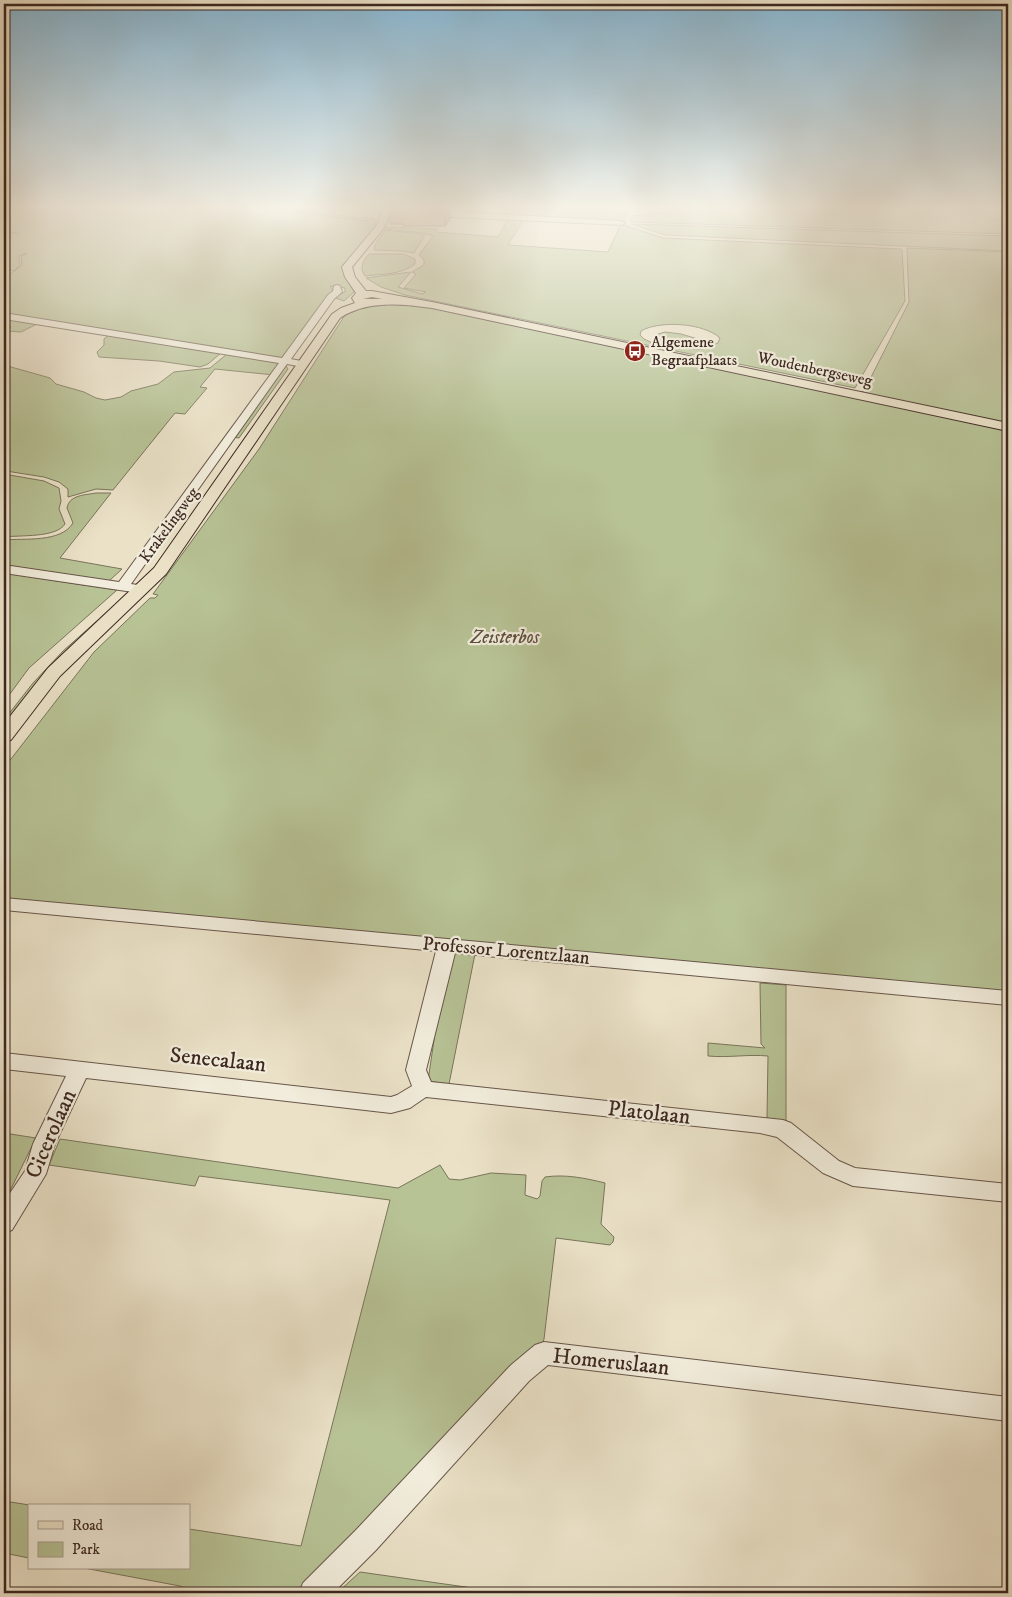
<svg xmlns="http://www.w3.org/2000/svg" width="1012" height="1597" font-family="'IM FELL DW Pica',serif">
  <rect width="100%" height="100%" fill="#eae1c7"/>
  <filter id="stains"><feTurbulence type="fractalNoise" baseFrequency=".004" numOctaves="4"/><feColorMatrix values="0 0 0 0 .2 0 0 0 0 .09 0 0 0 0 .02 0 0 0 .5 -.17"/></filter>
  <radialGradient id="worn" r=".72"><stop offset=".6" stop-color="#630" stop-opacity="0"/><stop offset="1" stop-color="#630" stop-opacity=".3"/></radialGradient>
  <path fill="#b7c295" stroke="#7a755b" d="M 4,209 L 265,209 L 369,221 L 275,209 L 289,209 L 374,219 L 376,222 L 372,234 L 344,270 C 344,279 352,284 354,292 L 344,301 L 333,297 L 345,292 L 345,288 L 330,286 L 333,290 L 281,359 L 4,314 L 4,279 L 22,265 L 21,256 L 27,253 L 19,256 L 20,265 L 14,271 L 4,269 L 4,231 L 19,234 L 4,230 Z
    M 399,209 L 497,215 L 500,209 L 602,209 L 627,215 L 624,222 L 398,211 Z
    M 711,209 L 942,209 L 1008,223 L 1008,234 L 631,222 L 632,216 Z
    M 952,209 L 1008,209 L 1008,221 Z
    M 508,219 L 524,219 L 508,245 L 608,252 L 621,224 L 663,238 L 900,249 L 902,250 L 905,301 L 855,388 L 671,350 L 675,348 L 702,349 L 718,343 L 720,338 C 704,323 660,320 641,331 L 640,335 L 644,339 L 657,345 L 656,347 L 405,295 L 381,287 L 366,278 L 411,272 L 398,287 L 422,294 L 426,292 L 404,288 L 416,274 L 412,272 L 424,265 L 424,260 L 419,255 L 433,236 L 424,233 L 386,229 L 387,227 L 437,229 L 436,232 L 498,237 Z
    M 631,224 L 1008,236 L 1008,251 L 665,235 Z
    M 385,230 L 422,234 L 425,235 L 414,253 L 401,251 L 374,250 L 375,245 Z
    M 907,248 L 1008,252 L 1008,998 L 4,900 L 4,768 L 94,652 L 150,598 L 155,598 L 158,595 L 153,594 L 259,449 L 345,315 L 368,306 L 386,305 L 358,305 L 415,303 L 860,392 L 864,391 L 909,302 Z
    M 369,254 L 404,254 L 415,259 L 415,264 C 402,275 380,274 365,276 C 359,268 363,260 369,254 Z
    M 4,317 L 39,323 L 21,332 L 6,331 L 11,327 L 4,328 Z
    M 665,332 L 681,334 L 698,339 L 698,341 C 686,346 670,343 658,338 L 658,334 Z
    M 109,335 L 221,353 L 208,364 L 200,367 L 159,361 L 99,357 L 97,352 L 104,345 L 104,339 Z
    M 227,354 L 280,363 L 274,375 L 215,369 L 200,387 L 207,388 L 185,414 L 175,413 L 113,490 L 96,489 L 68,497 L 68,489 L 59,482 L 44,477 L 6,471 L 5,469 L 10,463 L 4,459 L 4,365 L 50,378 L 56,384 L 84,392 L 96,398 L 105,400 L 121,397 L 131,391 L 158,384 L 174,372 L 210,368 Z
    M 285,364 L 288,369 L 239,438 L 232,437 Z
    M 4,474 L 44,481 L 59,488 L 61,501 L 59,509 L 65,524 C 56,538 20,535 4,537 Z
    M 96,493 L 111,493 L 60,558 L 122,569 L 109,581 L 4,565 L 4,540 C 24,538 61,543 73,523 L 67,508 C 69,495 85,495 96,493 Z
    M 4,573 L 117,590 L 29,668 L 4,702 Z
    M 126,595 L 42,682 L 4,731 L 4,720 L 33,683 L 63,651 Z
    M 447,951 L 475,954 L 449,1084 L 428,1081 Z
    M 760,983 L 786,985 L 786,1121 L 767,1118 L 768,1056 C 748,1054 729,1058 708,1056 L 708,1043 L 765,1048 L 761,1044 Z
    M 4,1133 L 36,1138 L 4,1203 Z
    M 60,1139 L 398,1188 L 440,1165 L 449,1179 L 460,1180 L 491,1173 L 526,1175 L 525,1195 L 537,1199 L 540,1196 L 542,1181 L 545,1177 C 565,1174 585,1178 605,1183 L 601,1224 L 614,1237 L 613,1242 L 610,1245 L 556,1238 L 544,1339 L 540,1352 L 301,1593 L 194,1593 L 180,1586 L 84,1568 L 189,1568 L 189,1529 L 301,1546 L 390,1200 L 199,1176 L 195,1186 L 49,1165 Z
    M 4,1501 L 36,1506 L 29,1506 L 29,1558 L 4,1553 Z
    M 360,1572 L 508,1593 L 337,1593 Z"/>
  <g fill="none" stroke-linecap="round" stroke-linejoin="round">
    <g stroke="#68564a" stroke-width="2">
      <path id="minor" d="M 408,209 L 621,221 L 625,223 L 621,225 L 412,215 L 408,213 Z
        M 337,285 L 340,286 L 342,292 L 334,299 L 291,359 L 306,362 L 308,364 L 303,367 L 287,364 L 131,584 L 138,585 L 140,588 L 138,591 L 133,592 L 4,573 L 4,565 L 119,582 L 279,363 L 4,319 L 4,313 L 282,358 L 328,295 L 333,291 L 334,286 Z
        M 4,898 L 1008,991 L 1008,1005 L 455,953 L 426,1070 L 431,1082 L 783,1120 L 791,1123 L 839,1161 L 855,1168 L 1008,1184 L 1008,1202 L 853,1186 L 823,1173 L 777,1137 L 760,1133 L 426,1097 L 410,1108 L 391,1113 L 86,1078 L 55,1144 L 46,1174 L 12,1230 L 4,1233 L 4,1202 L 25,1171 L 33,1144 L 66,1076 L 4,1069 L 4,1053 L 391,1097 L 397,1095 L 412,1086 L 406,1070 L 436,951 L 4,910 Z
        M 544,1342 L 1008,1397 L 1008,1421 L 548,1365 L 529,1381 L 376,1550 L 333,1593 L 299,1593 L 303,1583 L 356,1530 L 511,1365 L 535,1345 Z"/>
    </g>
    <g stroke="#3d2821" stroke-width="2">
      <path id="major" d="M 383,209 L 392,209 L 384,228 L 352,267 L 355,277 L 366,291 L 372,291 L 432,302 L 1008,423 L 1008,431 L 432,308 C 401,304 367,300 340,318 L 166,574 L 60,676 L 11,740 L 4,742 L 4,724 L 48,668 L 154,568 L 332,314 L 341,308 L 355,303 L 352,298 L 356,293 L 345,277 L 342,267 L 377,225 ZM 372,297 L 382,299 L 363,299 Z"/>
    </g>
    <use href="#minor" fill="#f1ecdb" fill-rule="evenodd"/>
    <use href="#major" fill="#eae1c7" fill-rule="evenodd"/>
  </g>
  <path fill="#c49079" stroke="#3d2821" d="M 389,209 L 450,209 L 450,219 L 445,226 L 403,226 L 403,224 L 390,224 Z"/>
  <path fill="#a07663" stroke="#3d2821" d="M 444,209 L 450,209 L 450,219 L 445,226 Z"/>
  <linearGradient id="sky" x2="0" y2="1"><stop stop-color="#88b8d5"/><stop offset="0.48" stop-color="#f6f2e6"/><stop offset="1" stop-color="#f6f2e6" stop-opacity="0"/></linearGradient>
  <rect width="1012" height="433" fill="url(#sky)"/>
  <defs>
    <g id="bus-disc" transform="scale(1.125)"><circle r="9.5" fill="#8f2418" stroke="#f1ecdb"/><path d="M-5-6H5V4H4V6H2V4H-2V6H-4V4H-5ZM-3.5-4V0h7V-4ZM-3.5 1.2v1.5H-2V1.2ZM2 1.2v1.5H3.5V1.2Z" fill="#fff"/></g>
  </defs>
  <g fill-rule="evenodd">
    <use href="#bus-disc" x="635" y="351"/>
  </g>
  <g text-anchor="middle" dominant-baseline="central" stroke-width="4.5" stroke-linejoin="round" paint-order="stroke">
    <g font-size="16" fill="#3d2821" stroke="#f1ecdb" text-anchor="start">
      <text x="651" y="342">Algemene<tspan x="651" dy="18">Begraafplaats</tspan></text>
    </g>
    <g font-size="16" fill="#3d2821" stroke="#f1ecdb">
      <text transform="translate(815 369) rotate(12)">Woudenbergseweg</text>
      <text transform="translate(169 525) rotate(-54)">Krakelingweg</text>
    </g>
    <g font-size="19" font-style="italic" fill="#5c4e3e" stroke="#f1ecdb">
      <text x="505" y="637">Zeisterbos</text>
    </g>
    <g font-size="19" fill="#3d2821" stroke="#f1ecdb">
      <text transform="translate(506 951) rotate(5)">Professor Lorentzlaan</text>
    </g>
    <g font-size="22" fill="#3d2821" stroke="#f1ecdb">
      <text transform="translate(218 1060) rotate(6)">Senecalaan</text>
      <text transform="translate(649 1113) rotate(6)">Platolaan</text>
      <text transform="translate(51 1134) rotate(-66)">Cicerolaan</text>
      <text transform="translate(611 1362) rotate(6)">Homeruslaan</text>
    </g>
  </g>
  <rect width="1012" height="1597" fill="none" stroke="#eae1c7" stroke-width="20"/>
  <rect x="5" y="5" width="1002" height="1587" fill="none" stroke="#3d2821" stroke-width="2.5"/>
  <rect x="10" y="10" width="992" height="1577" fill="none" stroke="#3d2821"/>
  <rect x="28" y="1504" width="162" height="65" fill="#f1ecdb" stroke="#a99e91"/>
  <rect x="38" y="1521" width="25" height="8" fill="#eae1c7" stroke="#a99e91"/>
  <text x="72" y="1530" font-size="15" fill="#3d2821">Road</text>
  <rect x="38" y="1542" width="25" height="15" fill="#b7c295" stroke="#a99e91"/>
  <text x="72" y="1554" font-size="15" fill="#3d2821">Park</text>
  <rect width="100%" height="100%" filter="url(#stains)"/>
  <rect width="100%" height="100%" fill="url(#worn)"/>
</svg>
